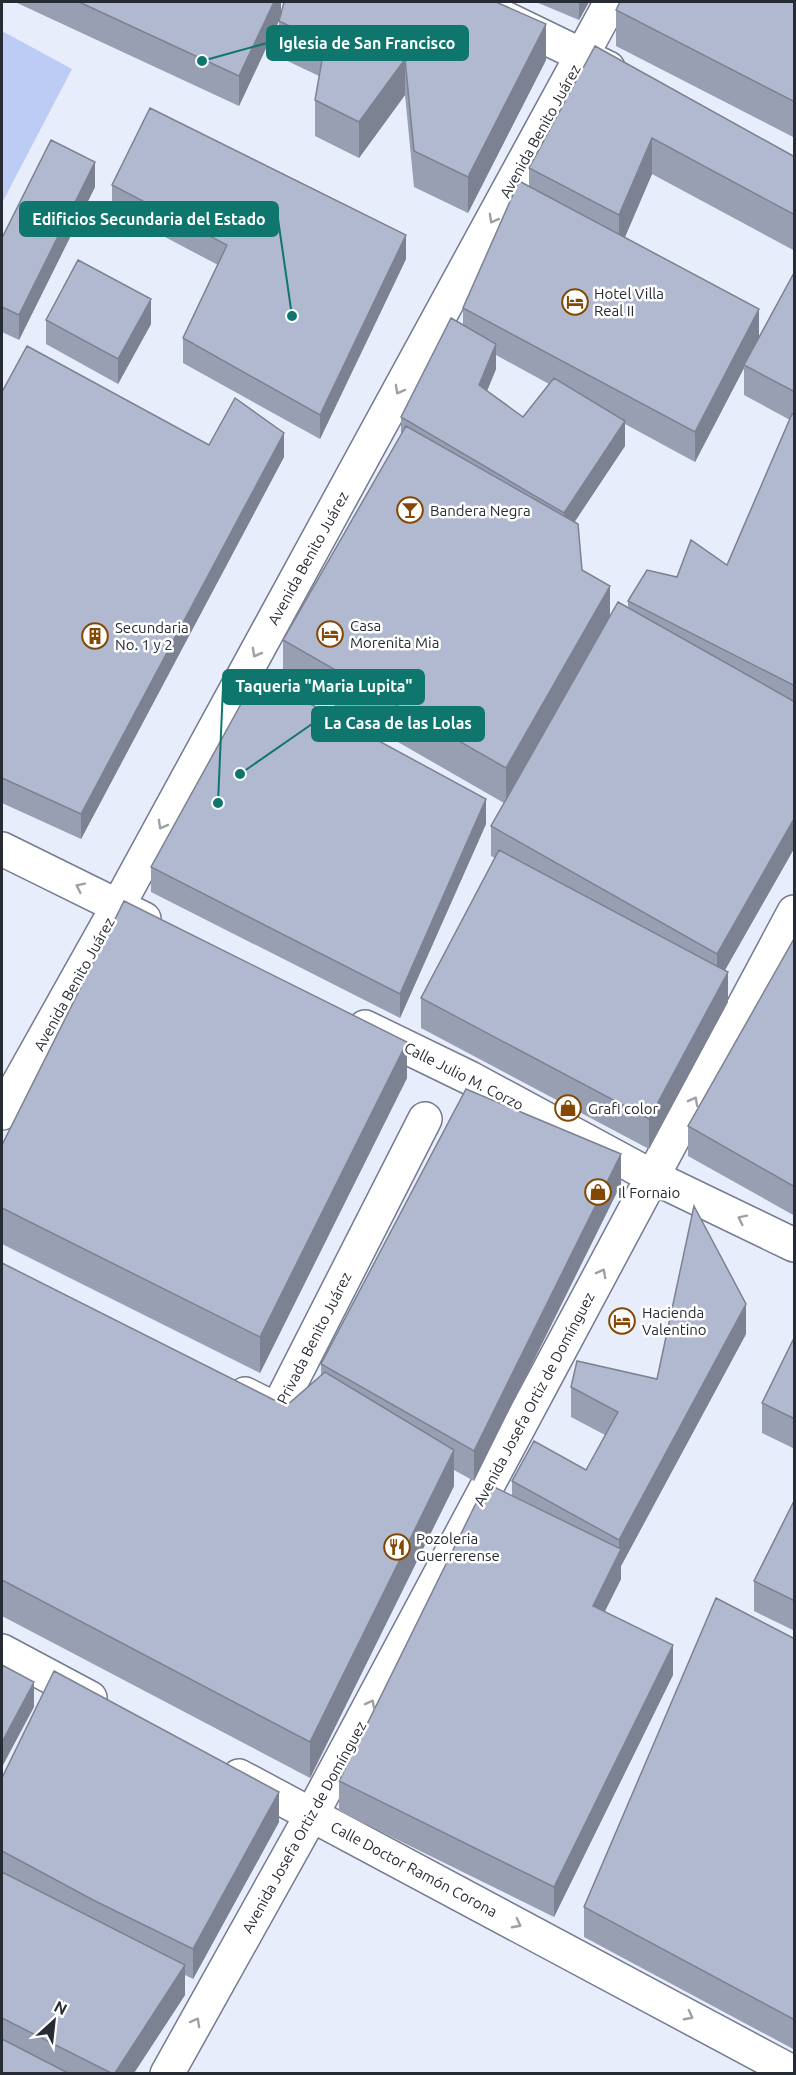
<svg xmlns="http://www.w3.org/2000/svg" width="796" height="2075" font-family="Ubuntu,sans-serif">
  <rect width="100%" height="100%" fill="#e7edfb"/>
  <path fill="#bdccf5" d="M 2,31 L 72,69 L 3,201 L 2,200 Z"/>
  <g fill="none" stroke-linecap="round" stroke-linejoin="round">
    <g stroke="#737b90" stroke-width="36">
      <path id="minor" d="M 472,2 L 608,68
        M 2,849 L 144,919
        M 365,1027 L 470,1078 L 653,1177 L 794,1245
        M 245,1394 L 277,1410 L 425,1119
        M 2,1651 L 90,1698
        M 239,1776 L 794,2073
        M 167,2074 L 312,1814 L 794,912"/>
    </g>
    <g stroke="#737b90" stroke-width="36">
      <path id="tertiary" d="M 2,1113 L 118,906 L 611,2"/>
    </g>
    <use href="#minor" stroke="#fff" stroke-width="33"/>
    <use href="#tertiary" stroke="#fff" stroke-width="33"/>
  </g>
  <path fill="#989fb3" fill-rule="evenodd" d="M 15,2 L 281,2 L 281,12 L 546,60 L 468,213 L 414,187 L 405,95 L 359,158 L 315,136 L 315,100 L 319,76 L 279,57 L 279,21 L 239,106 Z
    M 536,2 L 589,2 L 579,20 Z
    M 795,2 L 795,138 L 616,46 L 616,10 Z
    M 595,46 L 795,157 L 795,251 L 652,174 L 625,237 L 759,337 L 795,271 L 795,847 L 725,970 L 728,1002 L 649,1149 L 421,1028 L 421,998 L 495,858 L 491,856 L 491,826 L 504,803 L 283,676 L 283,640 L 401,435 L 401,417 L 463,325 L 463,308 L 529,186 L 529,168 ZM 496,355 L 549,384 L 523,417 L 487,391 L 496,369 ZM 744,368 L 744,395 L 790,420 L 727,565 L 677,577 L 628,601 L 628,608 L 610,616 L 582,570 L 574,522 L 625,446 L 625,424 L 695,462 Z
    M 112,185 L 406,259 L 320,439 L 183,363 L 183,338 L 218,265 L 112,209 Z
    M 95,187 L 19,340 L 2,332 L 2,238 Z
    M 46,320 L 151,324 L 118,384 L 46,344 Z
    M 2,392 L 209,445 L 284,457 L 81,839 L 2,803 Z
    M 486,824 L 400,1018 L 151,892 L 151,867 Z
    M 795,937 L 795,1216 L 688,1156 L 688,1126 Z
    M 407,1078 L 260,1373 L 2,1244 L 2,1145 Z
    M 621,1184 L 474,1481 L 454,1470 L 454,1486 L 310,1778 L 2,1616 L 2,1263 L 286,1406 L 321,1376 L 321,1364 Z
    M 746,1334 L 621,1566 L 621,1579 L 605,1611 L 673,1675 L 554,1917 L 339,1811 L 339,1781 L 512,1496 L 512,1481 L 586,1470 L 605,1435 L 571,1417 L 571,1387 L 657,1379 Z
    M 795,1336 L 795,1449 L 762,1433 L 762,1403 Z
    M 795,1499 L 795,1631 L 754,1611 L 754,1581 Z
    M 795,1639 L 795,2050 L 584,1937 L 584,1907 Z
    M 2,1778 L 279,1822 L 193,1979 L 185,1975 L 185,1995 L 134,2073 L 2,2073 Z"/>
  <path fill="#7c8292" d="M 274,2 L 281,2 L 281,16 L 239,106 L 239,76 Z
    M 579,2 L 589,2 L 579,20 Z
    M 546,24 L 546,60 L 468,213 L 468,177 Z
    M 405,59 L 405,95 L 359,158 L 359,122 Z
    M 652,138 L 652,174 L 619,251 L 619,215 Z
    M 95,162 L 95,187 L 19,340 L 19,315 Z
    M 406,235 L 406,259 L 320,439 L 320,415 Z
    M 151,299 L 151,324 L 118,384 L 118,359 Z
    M 759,309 L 759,339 L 744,365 L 744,368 L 695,462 L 695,432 Z
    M 496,344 L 496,369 L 479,410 L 479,385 Z
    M 625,421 L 625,446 L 564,538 L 564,513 Z
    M 284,433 L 284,457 L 81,839 L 81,814 Z
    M 610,586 L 610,622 L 506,804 L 506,768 Z
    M 486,799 L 486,824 L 400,1018 L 400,994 Z
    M 795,817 L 795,847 L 717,984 L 717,954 Z
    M 728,972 L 728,1002 L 649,1149 L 649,1119 Z
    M 407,1042 L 407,1078 L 260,1373 L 260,1337 Z
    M 621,1154 L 621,1184 L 474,1481 L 474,1451 Z
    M 746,1304 L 746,1334 L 621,1566 L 621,1579 L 593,1635 L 593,1606 L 619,1554 L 619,1540 Z
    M 454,1450 L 454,1486 L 310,1778 L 310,1742 Z
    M 673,1645 L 673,1675 L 554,1917 L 554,1887 Z
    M 34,1682 L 34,1707 L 2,1767 L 2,1742 Z
    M 279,1792 L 279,1822 L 193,1979 L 193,1949 Z
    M 185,1965 L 185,1995 L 134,2073 L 115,2073 Z"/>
  <path fill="#b1b9d0" stroke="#7c8292" stroke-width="1.5" d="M 79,2 L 274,2 L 239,76 Z
    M 284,2 L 496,2 L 546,24 L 468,177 L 414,151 L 405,59 L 359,122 L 315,100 L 325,43 L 279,21 Z
    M 620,2 L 795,2 L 795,102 L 616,10 Z
    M 595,46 L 795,157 L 795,215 L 652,138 L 619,215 L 529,168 Z
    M 150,108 L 406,235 L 320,415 L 183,338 L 227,245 L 112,185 Z
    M 51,140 L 95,162 L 19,315 L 2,307 L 2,238 Z
    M 519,181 L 759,309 L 695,432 L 463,308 Z
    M 78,260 L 151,299 L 118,359 L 46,320 Z
    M 795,271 L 795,392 L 744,365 Z
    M 451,318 L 496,344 L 479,385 L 523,417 L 554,378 L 625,421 L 564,513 L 401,417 Z
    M 27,346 L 209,445 L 235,398 L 284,433 L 81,814 L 2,778 L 2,392 Z
    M 792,414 L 795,415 L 795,686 L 628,601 L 647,570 L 677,577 L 691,540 L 727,565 Z
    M 406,426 L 578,524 L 582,570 L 610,586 L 506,768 L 283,640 Z
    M 618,602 L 795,702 L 795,817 L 717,954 L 491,826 Z
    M 257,675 L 486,799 L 400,994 L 151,867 Z
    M 499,850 L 728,972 L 649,1119 L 421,998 Z
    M 124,901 L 407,1042 L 260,1337 L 2,1208 L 2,1145 Z
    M 795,937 L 795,1187 L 688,1126 Z
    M 466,1089 L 621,1154 L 474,1451 L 321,1364 Z
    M 694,1206 L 746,1304 L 619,1540 L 512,1481 L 534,1441 L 586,1470 L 618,1412 L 571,1387 L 577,1361 L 657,1379 Z
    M 2,1263 L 286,1406 L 325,1372 L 454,1450 L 310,1742 L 2,1580 Z
    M 795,1336 L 795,1419 L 762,1403 Z
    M 486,1483 L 621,1549 L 593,1606 L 673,1645 L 554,1887 L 339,1781 Z
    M 795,1499 L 795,1601 L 754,1581 Z
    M 716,1598 L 795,1639 L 795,2020 L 584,1907 Z
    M 2,1665 L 34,1682 L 2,1742 Z
    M 54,1671 L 279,1792 L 193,1949 L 95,1901 L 2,1851 L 2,1778 Z
    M 2,1872 L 185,1965 L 115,2073 L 111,2073 L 2,2018 Z
    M 2,2039 L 68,2073 L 2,2073 Z"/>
  <defs><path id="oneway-chevron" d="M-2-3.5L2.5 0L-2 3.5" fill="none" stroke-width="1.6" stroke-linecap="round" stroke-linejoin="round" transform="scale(1.5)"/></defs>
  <g stroke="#9ea0a4">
    <use href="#oneway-chevron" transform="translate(493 219) rotate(119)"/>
    <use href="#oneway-chevron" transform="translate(399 390) rotate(119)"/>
    <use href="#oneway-chevron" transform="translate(256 653) rotate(119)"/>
    <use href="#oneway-chevron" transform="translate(162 825) rotate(119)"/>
    <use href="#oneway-chevron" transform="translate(80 887) rotate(-154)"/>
    <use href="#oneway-chevron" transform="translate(694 1101) rotate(-62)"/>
    <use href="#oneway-chevron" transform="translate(742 1219) rotate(-154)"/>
    <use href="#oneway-chevron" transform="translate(602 1273) rotate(-62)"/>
    <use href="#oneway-chevron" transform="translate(371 1704) rotate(-62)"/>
    <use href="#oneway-chevron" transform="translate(517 1924) rotate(28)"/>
    <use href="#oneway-chevron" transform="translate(689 2016) rotate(28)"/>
    <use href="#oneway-chevron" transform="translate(196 2022) rotate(-61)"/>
  </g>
  <defs>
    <g id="hotel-ring" transform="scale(1.35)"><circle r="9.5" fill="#fff" stroke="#844802" stroke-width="1.5"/><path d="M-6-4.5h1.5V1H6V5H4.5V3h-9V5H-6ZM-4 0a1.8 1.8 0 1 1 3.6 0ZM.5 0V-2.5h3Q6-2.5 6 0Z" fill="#844802"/></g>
    <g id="bar-ring" transform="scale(1.35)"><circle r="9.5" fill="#fff" stroke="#844802" stroke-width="1.5"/><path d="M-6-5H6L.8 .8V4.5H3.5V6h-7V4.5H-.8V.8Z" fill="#844802"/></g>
    <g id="building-ring" transform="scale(1.35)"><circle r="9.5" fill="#fff" stroke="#844802" stroke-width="1.5"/><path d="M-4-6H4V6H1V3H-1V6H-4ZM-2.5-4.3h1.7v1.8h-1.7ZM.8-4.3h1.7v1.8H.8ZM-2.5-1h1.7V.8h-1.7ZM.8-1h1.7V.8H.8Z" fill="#844802"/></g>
    <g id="shop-ring" transform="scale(1.35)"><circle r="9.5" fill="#fff" stroke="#844802" stroke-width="1.5"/><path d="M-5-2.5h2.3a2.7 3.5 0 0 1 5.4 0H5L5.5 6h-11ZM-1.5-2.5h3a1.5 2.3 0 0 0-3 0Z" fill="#844802"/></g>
    <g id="restaurant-ring" transform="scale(1.35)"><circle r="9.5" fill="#fff" stroke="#844802" stroke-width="1.5"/><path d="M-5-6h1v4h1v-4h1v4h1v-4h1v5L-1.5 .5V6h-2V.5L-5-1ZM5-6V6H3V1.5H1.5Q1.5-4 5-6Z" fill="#844802"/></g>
  </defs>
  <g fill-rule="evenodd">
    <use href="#hotel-ring" x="575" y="302"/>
    <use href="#bar-ring" x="410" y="510"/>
    <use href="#hotel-ring" x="330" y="634"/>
    <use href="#building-ring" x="95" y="636"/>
    <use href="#shop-ring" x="568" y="1108"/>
    <use href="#shop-ring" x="598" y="1192"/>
    <use href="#hotel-ring" x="622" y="1321"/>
    <use href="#restaurant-ring" x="397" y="1547"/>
  </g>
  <g text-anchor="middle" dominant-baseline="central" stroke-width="5" stroke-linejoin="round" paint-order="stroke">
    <g font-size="15" fill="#272b34" stroke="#fff">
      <text transform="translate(540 131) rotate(-61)">Avenida Benito Juárez</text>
      <text transform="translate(308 558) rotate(-61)">Avenida Benito Juárez</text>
      <text transform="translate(74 984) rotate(-61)">Avenida Benito Juárez</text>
      <text transform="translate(464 1076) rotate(27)">Calle Julio M. Corzo</text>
      <text transform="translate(314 1338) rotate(-63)">Privada Benito Juárez</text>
      <text transform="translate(534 1399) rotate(-62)">Avenida Josefa Ortiz de Domínguez</text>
      <text transform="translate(304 1827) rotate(-61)">Avenida Josefa Ortiz de Domínguez</text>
      <text transform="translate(414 1869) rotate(28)">Calle Doctor Ramón Corona</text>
    </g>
    <g font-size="15" fill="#272b34" stroke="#fff" text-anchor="start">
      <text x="594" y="293">Hotel Villa<tspan x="594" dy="17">Real II</tspan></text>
      <text x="430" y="510">Bandera Negra</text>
      <text x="350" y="625">Casa<tspan x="350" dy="17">Morenita Mia</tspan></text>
      <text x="115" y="627">Secundaria<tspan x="115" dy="17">No. 1 y 2</tspan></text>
      <text x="588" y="1108">Grafi color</text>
      <text x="618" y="1192">Il Fornaio</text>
      <text x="642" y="1312">Hacienda<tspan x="642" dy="17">Valentino</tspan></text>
      <text x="416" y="1538">Pozoleria<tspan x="416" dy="17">Guerrerense</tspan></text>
    </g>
  </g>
  <path fill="none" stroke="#0f766e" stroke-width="2" d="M202 61L267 43M292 316L278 219M218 803L223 687M240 774L312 724"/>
  <g fill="#0f766e" stroke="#fff" stroke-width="2">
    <circle cx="202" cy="61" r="6"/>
    <circle cx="292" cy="316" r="6"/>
    <circle cx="218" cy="803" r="6"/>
    <circle cx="240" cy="774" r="6"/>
  </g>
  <g fill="#0f766e" stroke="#0f766e" stroke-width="2">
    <rect x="267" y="26" width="201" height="34" rx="6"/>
    <rect x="20" y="202" width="258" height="34" rx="6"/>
    <rect x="223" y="670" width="201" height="34" rx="6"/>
    <rect x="312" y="707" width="172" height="34" rx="6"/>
  </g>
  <g font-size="16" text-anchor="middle" font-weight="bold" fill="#fff">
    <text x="367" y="49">Iglesia de San Francisco</text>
    <text x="149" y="225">Edificios Secundaria del Estado</text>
    <text x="324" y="692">Taqueria "Maria Lupita"</text>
    <text x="398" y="729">La Casa de las Lolas</text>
  </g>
  <rect width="796" height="2075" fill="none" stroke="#272b34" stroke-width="6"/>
  <g transform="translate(54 2021) rotate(27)" stroke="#ffffff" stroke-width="4.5" paint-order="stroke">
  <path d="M0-4.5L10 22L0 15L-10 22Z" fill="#272b34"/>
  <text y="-9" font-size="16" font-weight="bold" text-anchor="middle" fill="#272b34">N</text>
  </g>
</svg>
